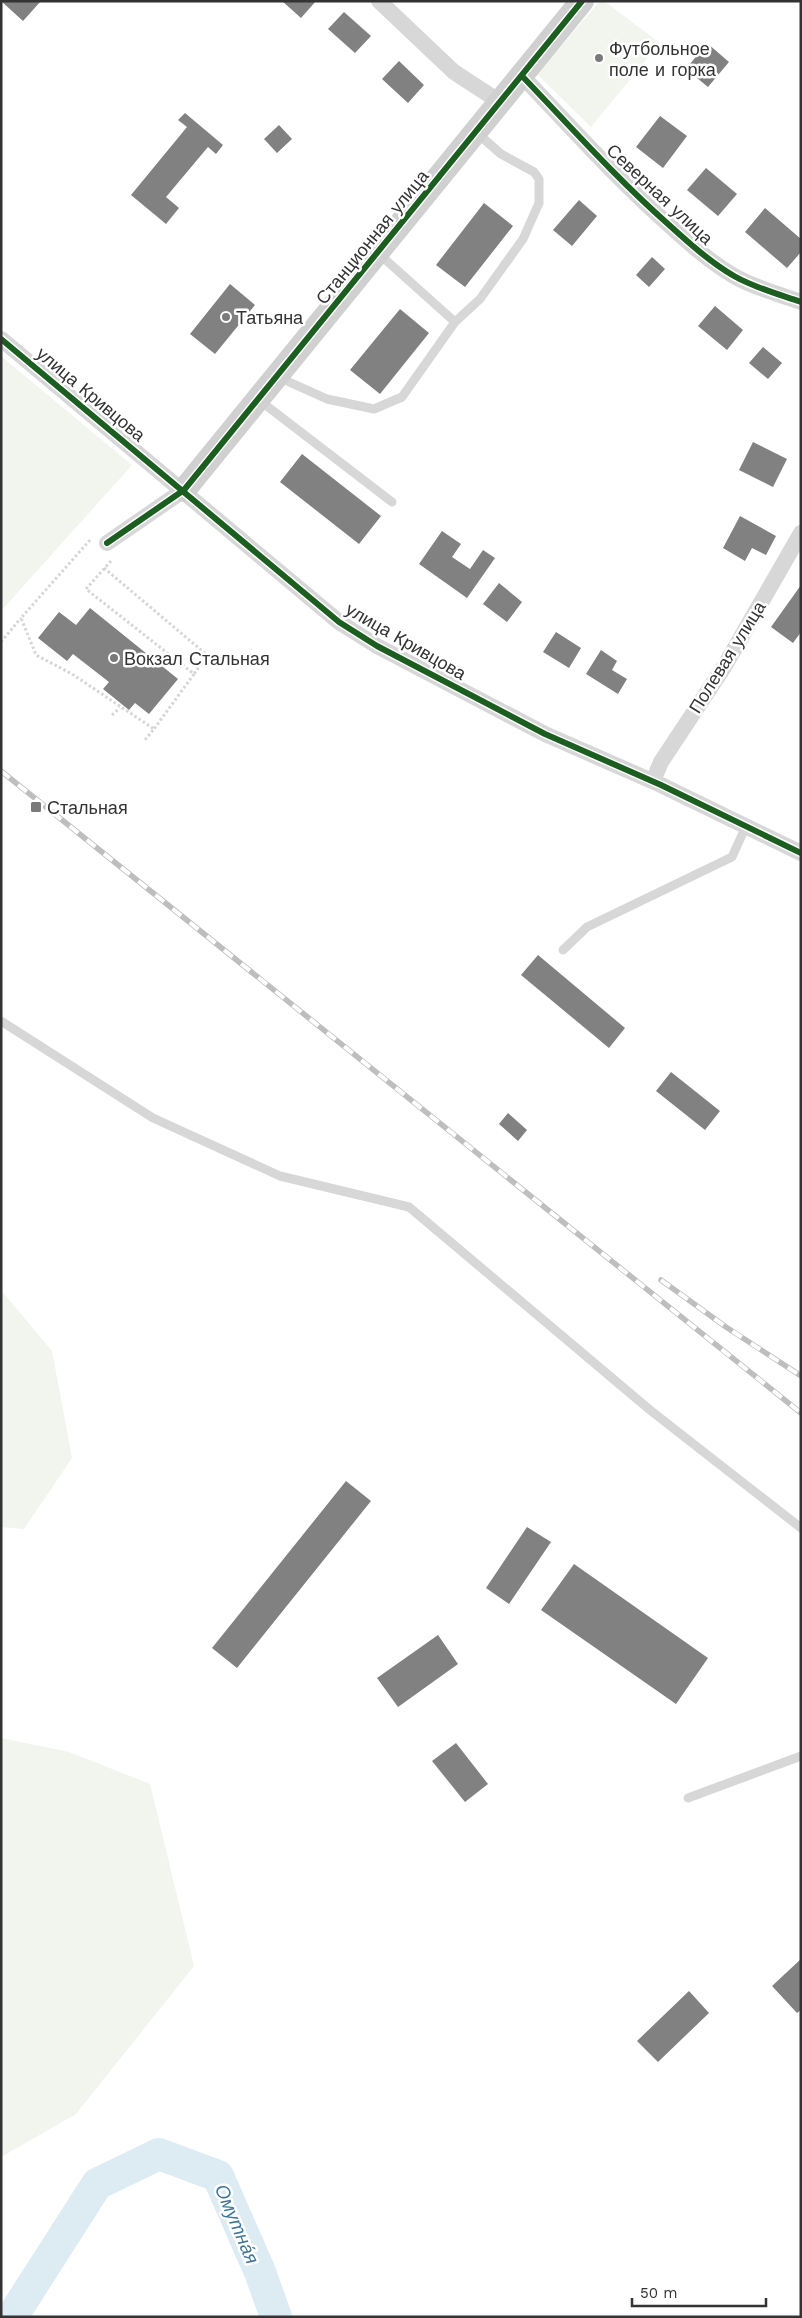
<svg xmlns="http://www.w3.org/2000/svg" width="802" height="2318" font-family="'Work Sans',sans-serif">
  <rect width="100%" height="100%" fill="#fff"/>
  <path fill="#f1f5ed" d="M 600,1 L 604,1 L 660,43 L 591,127 L 537,74 Z
    M 1,356 L 132,465 L 1,611 Z
    M 1,1290 L 52,1351 L 72,1458 L 24,1529 L 1,1527 Z
    M 1,1738 L 69,1752 L 150,1784 L 194,1966 L 76,2114 L 3,2156 L 1,2154 Z"/>
  <g fill="none" stroke-linecap="round" stroke-linejoin="round">
    <path stroke="#ddebf3" stroke-width="32" d="M 12,2317 L 97,2184 L 159,2154 L 218,2176 L 260,2272 L 276,2317"/>
  </g>
  <path fill="#818181" d="M 1,1 L 41,1 L 23,21 Z
    M 282,1 L 316,1 L 301,18 Z
    M 344,12 L 371,36 L 355,53 L 328,29 Z
    M 707,43 L 729,62 L 708,87 L 686,69 Z
    M 399,61 L 424,85 L 408,103 L 382,79 Z
    M 185,113 L 223,145 L 216,154 L 208,147 L 166,197 L 179,208 L 166,224 L 131,195 L 187,127 L 178,120 Z
    M 660,116 L 687,136 L 663,168 L 636,147 Z
    M 279,125 L 292,139 L 277,153 L 264,139 Z
    M 706,168 L 737,194 L 718,216 L 687,190 Z
    M 579,200 L 597,216 L 572,246 L 553,230 Z
    M 484,203 L 513,226 L 465,287 L 436,265 Z
    M 765,208 L 801,239 L 801,252 L 787,268 L 745,232 Z
    M 652,257 L 665,269 L 649,287 L 636,275 Z
    M 230,284 L 255,305 L 215,354 L 190,334 Z
    M 715,306 L 743,330 L 727,350 L 698,326 Z
    M 400,309 L 429,333 L 380,394 L 350,370 Z
    M 763,347 L 782,363 L 768,379 L 749,363 Z
    M 753,442 L 787,459 L 773,487 L 739,470 Z
    M 302,454 L 381,516 L 359,544 L 280,482 Z
    M 740,516 L 776,536 L 766,555 L 752,548 L 745,561 L 723,548 Z
    M 442,531 L 461,544 L 452,557 L 470,569 L 483,550 L 495,558 L 467,598 L 419,564 Z
    M 499,583 L 522,602 L 507,622 L 483,604 Z
    M 801,585 L 801,632 L 793,643 L 771,627 Z
    M 90,608 L 178,679 L 149,714 L 135,703 L 129,710 L 103,689 L 109,682 L 73,654 L 67,661 L 38,638 L 59,612 L 76,625 Z
    M 556,632 L 581,648 L 569,668 L 543,652 Z
    M 601,650 L 617,661 L 612,670 L 627,679 L 618,694 L 586,674 Z
    M 538,955 L 625,1028 L 609,1048 L 521,975 Z
    M 671,1072 L 720,1111 L 705,1130 L 656,1091 Z
    M 508,1113 L 527,1130 L 518,1141 L 499,1124 Z
    M 346,1481 L 371,1501 L 237,1668 L 212,1648 Z
    M 527,1527 L 551,1542 L 509,1604 L 486,1588 Z
    M 574,1564 L 708,1658 L 676,1704 L 541,1610 Z
    M 438,1635 L 458,1664 L 398,1707 L 377,1678 Z
    M 456,1743 L 488,1784 L 465,1802 L 432,1761 Z
    M 801,1959 L 801,2010 L 797,2013 L 772,1986 Z
    M 689,1991 L 709,2013 L 658,2062 L 637,2041 Z"/>
  <g fill="none" stroke-linecap="round" stroke-linejoin="round">
    <path stroke="#d6d6d6" stroke-width="3" stroke-dasharray="2.5 2.5" stroke-linecap="butt" d="M 90,540 L 21,618 L 36,655 L 72,674 L 154,729 L 145,740
      M 111,561 L 86,589 L 194,674 L 154,729
      M 104,568 L 207,655 L 194,674
      M 1,642 L 21,618
      M 112,715 L 120,708"/>
    <path stroke="#d7d7d7" stroke-width="9" d="M 378,253 L 455,322 L 480,299 L 523,239 L 539,203 L 539,179 L 534,172 L 501,154 L 477,133
      M 278,377 L 327,399 L 374,409 L 402,397 L 455,322
      M 259,400 L 392,502
      M 563,950 L 587,927 L 732,857 L 746,826
      M 1,1021 L 153,1118 L 280,1176 L 409,1207 L 650,1410 L 801,1528
      M 688,1798 L 801,1756"/>
    <path stroke="#d7d7d7" stroke-width="16" d="M 379,1 L 454,72 L 500,102
      M 522,76 C 570,126 616,178 668,224 C 689,243 710,262 734,276 C 755,288 778,294 801,302
      M 1,339 L 339,622 L 377,646 L 545,734 L 661,785 L 801,853
      M 107,543 L 184,490
      M 653,781 L 661,762 L 724,667 L 801,533"/>
    <path stroke="#d0d0d0" stroke-width="24" d="M 184,490 L 582,1"/>
    <g stroke="#bebebe" stroke-width="5.5">
      <path id="rail" d="M 1,771 L 801,1413
        M 661,1280 L 726,1327 L 801,1376"/>
    </g>
    <use href="#rail" stroke="#fff" stroke-width="4" stroke-dasharray="11" stroke-linecap="butt"/>
    <g stroke="#fff" stroke-width="9">
      <path id="cycleway" d="M 522,76 C 570,126 616,178 668,224 C 689,243 710,262 734,276 C 755,288 778,294 801,302
        M 1,339 L 339,622 L 377,646 L 545,734 L 661,785 L 801,853
        M 107,543 L 184,490 L 582,1"/>
    </g>
    <use href="#cycleway" stroke="#1b5e20" stroke-width="6"/>
  </g>
  <g fill="#7a7a7a" stroke="#fff" stroke-width="2">
    <circle cx="599" cy="58" r="5"/>
    <circle cx="226" cy="317" r="5"/>
    <circle cx="114" cy="658" r="5"/>
    <rect x="30" y="801" width="12" height="12" rx="2.5"/>
  </g>
  <g text-anchor="middle" dominant-baseline="central" stroke-width="5" stroke-linejoin="round" paint-order="stroke">
    <g font-size="18" fill="#333" stroke="#fff" text-anchor="start">
      <text x="609" y="48">Футбольное<tspan x="609" dy="21">поле и горка</tspan></text>
      <text x="236" y="317">Татьяна</text>
      <text x="124" y="658">Вокзал Стальная</text>
      <text x="47" y="807">Стальная</text>
    </g>
    <g font-size="18" fill="#333" stroke="#fff">
      <text transform="translate(660 194) rotate(43)">Северная улица</text>
      <text transform="translate(372 237) rotate(-51)">Станционная улица</text>
      <text transform="translate(91 394) rotate(40)">улица Кривцова</text>
      <text transform="translate(406 641) rotate(30)">улица Кривцова</text>
      <text transform="translate(727 657) rotate(-58)">Полевая улица</text>
    </g>
    <g font-size="19" font-style="italic" fill="#3f7597" stroke="#fff">
      <text transform="translate(237 2224) rotate(67)">Омутна́я</text>
    </g>
  </g>
  <rect width="802" height="2318" fill="none" stroke="#333333" stroke-width="5"/>
  <path d="M632 2298v8h134v-8" fill="none" stroke="#333333" stroke-width="2.5"/>
  <text x="640" y="2298" font-size="15" fill="#333333" stroke="#ffffff" stroke-width="4" paint-order="stroke">50 m</text>
</svg>
